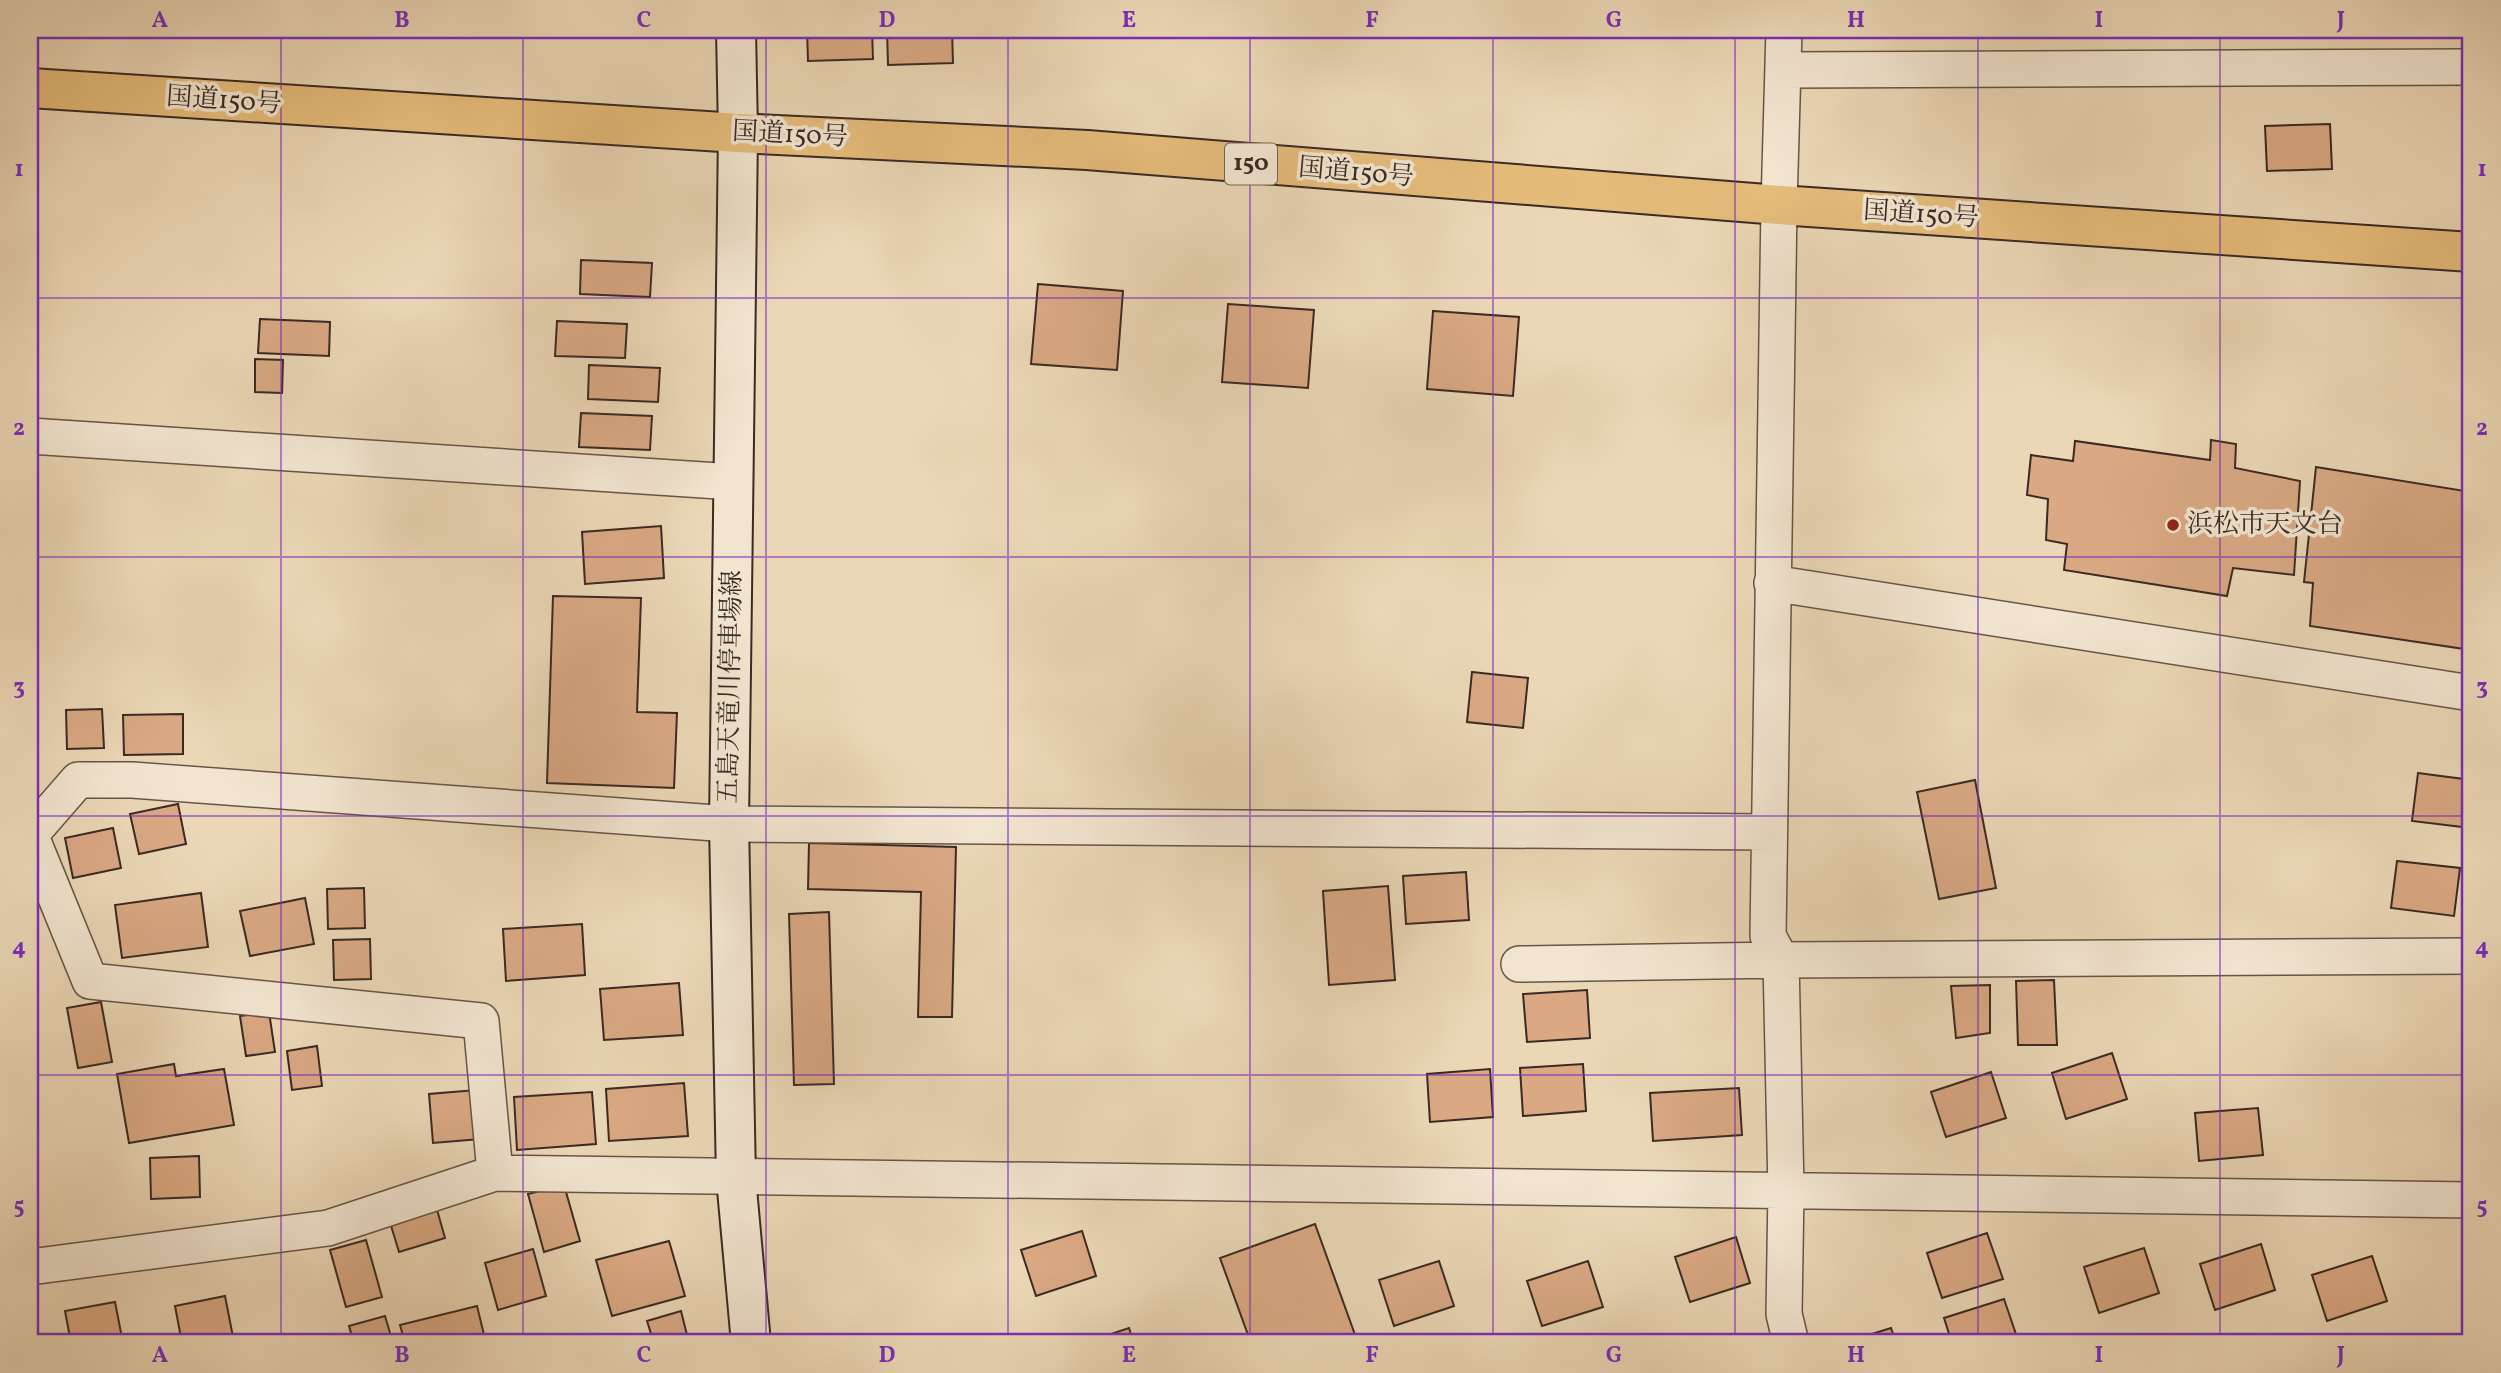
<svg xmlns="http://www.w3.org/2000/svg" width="2501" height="1373" font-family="Vollkorn,'Noto Serif JP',serif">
  <rect width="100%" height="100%" fill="#ebd7b6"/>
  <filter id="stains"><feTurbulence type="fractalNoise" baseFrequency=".00286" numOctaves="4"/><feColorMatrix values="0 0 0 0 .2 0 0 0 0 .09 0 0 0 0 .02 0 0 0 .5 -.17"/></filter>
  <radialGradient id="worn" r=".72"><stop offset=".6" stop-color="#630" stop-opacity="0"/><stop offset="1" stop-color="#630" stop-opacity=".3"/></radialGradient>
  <path fill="#daa984" stroke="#392a24" stroke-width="2" d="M 807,30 L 872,30 L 873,59 L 808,61 Z
    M 887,30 L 952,30 L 953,63 L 888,65 Z
    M 2330,124 L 2332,169 L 2267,171 L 2265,126 Z
    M 581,260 L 652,263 L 650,297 L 580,294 Z
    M 1038,284 L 1123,291 L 1117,370 L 1031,364 Z
    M 1228,304 L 1314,310 L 1308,388 L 1222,382 Z
    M 1433,311 L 1519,317 L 1513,396 L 1427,389 Z
    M 260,319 L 330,322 L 329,356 L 258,353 Z
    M 557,321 L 627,324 L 625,358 L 555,356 Z
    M 255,359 L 283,360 L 282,393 L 255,392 Z
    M 589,365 L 660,368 L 658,402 L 588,399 Z
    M 581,413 L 652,416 L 650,450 L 579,447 Z
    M 2211,440 L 2236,444 L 2235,468 L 2300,481 L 2294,575 L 2233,568 L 2227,596 L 2064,570 L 2067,544 L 2046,540 L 2048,499 L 2027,495 L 2031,455 L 2073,461 L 2075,441 L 2210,460 Z
    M 2316,467 L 2471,492 L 2471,650 L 2310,626 L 2313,583 L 2304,582 Z
    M 661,526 L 664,578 L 585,584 L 582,532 Z
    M 553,596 L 641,598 L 637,712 L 677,713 L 674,788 L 547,783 Z
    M 1472,672 L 1528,678 L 1523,728 L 1467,722 Z
    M 102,709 L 104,748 L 67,749 L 66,710 Z
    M 183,714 L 183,754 L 124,755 L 123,715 Z
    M 2418,773 L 2471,780 L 2471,828 L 2412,821 Z
    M 1975,780 L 1996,888 L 1939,899 L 1917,792 Z
    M 178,804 L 186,844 L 139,854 L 130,814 Z
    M 113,828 L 121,868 L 73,878 L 65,838 Z
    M 809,843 L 956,847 L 952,1017 L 918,1017 L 921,892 L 808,889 Z
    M 2397,861 L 2460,868 L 2454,916 L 2391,908 Z
    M 1466,872 L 1469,920 L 1406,924 L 1403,876 Z
    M 1388,886 L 1395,980 L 1329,985 L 1323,891 Z
    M 364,888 L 365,928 L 328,929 L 327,889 Z
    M 201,893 L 208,947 L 122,958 L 115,905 Z
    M 305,898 L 314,944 L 250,956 L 240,911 Z
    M 829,912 L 834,1084 L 794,1085 L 789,914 Z
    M 582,924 L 585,975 L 506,981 L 503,929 Z
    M 370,939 L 371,979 L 334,980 L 333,940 Z
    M 2054,980 L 2057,1045 L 2018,1045 L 2016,981 Z
    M 679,983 L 683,1035 L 604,1040 L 600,989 Z
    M 1990,985 L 1990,1033 L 1956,1038 L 1951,986 Z
    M 1587,990 L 1590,1038 L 1527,1042 L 1523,994 Z
    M 101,1002 L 112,1062 L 78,1068 L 67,1008 Z
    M 269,1012 L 275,1052 L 246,1056 L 240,1016 Z
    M 317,1046 L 322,1086 L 292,1090 L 287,1051 Z
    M 2112,1053 L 2127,1099 L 2066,1119 L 2052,1073 Z
    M 174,1064 L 176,1076 L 224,1069 L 234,1125 L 129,1143 L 117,1074 Z
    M 1583,1064 L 1586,1111 L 1523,1116 L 1520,1068 Z
    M 1490,1069 L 1493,1117 L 1430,1122 L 1427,1074 Z
    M 1991,1072 L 2006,1118 L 1946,1137 L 1931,1092 Z
    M 684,1083 L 688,1136 L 609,1141 L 606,1089 Z
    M 1739,1088 L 1742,1135 L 1653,1141 L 1650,1093 Z
    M 476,1090 L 480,1139 L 433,1143 L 429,1094 Z
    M 592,1092 L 596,1144 L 517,1150 L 514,1097 Z
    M 2258,1108 L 2263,1155 L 2199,1161 L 2195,1113 Z
    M 199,1156 L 200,1197 L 151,1199 L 150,1158 Z
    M 564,1185 L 580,1241 L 544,1252 L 528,1194 Z
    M 436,1206 L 445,1238 L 399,1252 L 389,1219 Z
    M 1315,1224 L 1358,1343 L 1251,1343 L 1220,1258 Z
    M 1082,1231 L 1096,1276 L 1036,1296 L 1021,1250 Z
    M 1987,1233 L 2003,1279 L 1942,1298 L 1927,1253 Z
    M 1736,1237 L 1750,1283 L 1690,1302 L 1675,1257 Z
    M 366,1240 L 382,1297 L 346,1307 L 330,1250 Z
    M 669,1241 L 685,1296 L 612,1316 L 596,1260 Z
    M 2261,1244 L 2275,1290 L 2215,1310 L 2200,1264 Z
    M 2144,1248 L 2159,1293 L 2099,1313 L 2084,1267 Z
    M 533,1249 L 546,1296 L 498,1310 L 485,1263 Z
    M 2372,1256 L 2387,1301 L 2327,1321 L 2312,1275 Z
    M 1439,1261 L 1454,1306 L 1394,1326 L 1379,1280 Z
    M 1588,1261 L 1603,1307 L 1542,1326 L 1527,1281 Z
    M 225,1296 L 233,1337 L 202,1343 L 182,1343 L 175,1306 Z
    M 2004,1299 L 2019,1343 L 1952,1343 L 1944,1318 Z
    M 115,1302 L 123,1343 L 71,1343 L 65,1311 Z
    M 477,1306 L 486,1343 L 405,1343 L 400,1325 Z
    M 681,1311 L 689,1343 L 654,1343 L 647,1321 Z
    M 385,1316 L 393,1343 L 354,1343 L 349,1326 Z
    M 1129,1328 L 1134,1343 L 1084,1343 Z
    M 1891,1328 L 1896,1343 L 1843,1343 Z"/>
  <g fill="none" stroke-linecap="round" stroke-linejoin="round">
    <g stroke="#665548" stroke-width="38">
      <path id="street" d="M 1784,30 L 1779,205 L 1768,936 L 1781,960 L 1786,1190 L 1784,1314 L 1791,1343
        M 1784,70 L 2471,67
        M 30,436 L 734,482
        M 1772,583 L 2471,693
        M 30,834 L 90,981 L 481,1021 L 495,1173
        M 31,834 L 78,780 L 132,780 L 729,824 L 1768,832
        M 1519,964 L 1781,960 L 2471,956
        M 30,1267 L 328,1228 L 495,1173 L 2471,1200"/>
    </g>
    <g stroke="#392a24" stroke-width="42">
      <path id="secondary" d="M 736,30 L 738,133 L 729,824 L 736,1178 L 751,1343"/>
    </g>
    <g stroke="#392a24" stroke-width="42">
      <path id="highway" d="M 30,88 L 738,133 L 1087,150 L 1779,205 L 2471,252"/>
    </g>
    <use href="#street" stroke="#f2e5d0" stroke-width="35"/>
    <use href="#secondary" stroke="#f2e5d0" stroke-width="38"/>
    <use href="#highway" stroke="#e6bc7b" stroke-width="38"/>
  </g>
  <path fill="none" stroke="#7b2cbf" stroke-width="2" stroke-opacity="0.55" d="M 281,30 L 281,1343M 523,30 L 523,1343M 766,30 L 766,1343M 1008,30 L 1008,1343M 1250,30 L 1250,1343M 1493,30 L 1493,1343M 1735,30 L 1735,1343M 1978,30 L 1978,1343M 2220,30 L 2220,1343M 30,298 L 2471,298M 30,557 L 2471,557M 30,816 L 2471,816M 30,1075 L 2471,1075"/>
  <circle fill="#8f2418" stroke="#f2e5d0" stroke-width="2.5" cx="2173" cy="525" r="7"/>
  <g text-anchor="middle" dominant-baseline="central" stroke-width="7" stroke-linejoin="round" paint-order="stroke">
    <rect fill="#f2e5d0" stroke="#706258" stroke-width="2" x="1225" y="143.5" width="52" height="41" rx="5"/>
    <g font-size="24" font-weight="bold" fill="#392a24">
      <text x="1251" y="164">150</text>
    </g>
    <g font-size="26" fill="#392a24" stroke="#f2e5d0">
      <text transform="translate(224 101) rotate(4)">国道150号</text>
      <text transform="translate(790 135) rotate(3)">国道150号</text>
      <text transform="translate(1356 173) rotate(5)">国道150号</text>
      <text transform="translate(1921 215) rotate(4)">国道150号</text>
      <text transform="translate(731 687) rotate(-89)">五島天竜川停車場線</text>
    </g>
    <g font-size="26" fill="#392a24" stroke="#f2e5d0" text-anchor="start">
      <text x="2187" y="525">浜松市天文台</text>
    </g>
  </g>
  <rect width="2501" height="1373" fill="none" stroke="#ebd7b6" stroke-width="77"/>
  <rect x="38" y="38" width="2424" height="1296" fill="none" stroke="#7b2cbf" stroke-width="2.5"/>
  <g font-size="23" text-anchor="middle" font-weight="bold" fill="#7b2cbf">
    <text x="160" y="27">A</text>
    <text x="402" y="27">B</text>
    <text x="644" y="27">C</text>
    <text x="887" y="27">D</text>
    <text x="1129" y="27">E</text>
    <text x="1372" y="27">F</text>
    <text x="1614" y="27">G</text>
    <text x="1856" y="27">H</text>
    <text x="2099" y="27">I</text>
    <text x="2341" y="27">J</text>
    <text x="19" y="176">1</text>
    <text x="2482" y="176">1</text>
    <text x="19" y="435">2</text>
    <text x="2482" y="435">2</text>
    <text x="19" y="694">3</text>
    <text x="2482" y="694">3</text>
    <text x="19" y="954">4</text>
    <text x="2482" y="954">4</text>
    <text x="19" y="1213">5</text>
    <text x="2482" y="1213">5</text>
    <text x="160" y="1362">A</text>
    <text x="402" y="1362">B</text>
    <text x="644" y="1362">C</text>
    <text x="887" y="1362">D</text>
    <text x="1129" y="1362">E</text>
    <text x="1372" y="1362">F</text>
    <text x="1614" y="1362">G</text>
    <text x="1856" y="1362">H</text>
    <text x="2099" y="1362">I</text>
    <text x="2341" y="1362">J</text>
  </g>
  <rect width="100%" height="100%" filter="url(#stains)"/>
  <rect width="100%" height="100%" fill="url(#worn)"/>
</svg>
